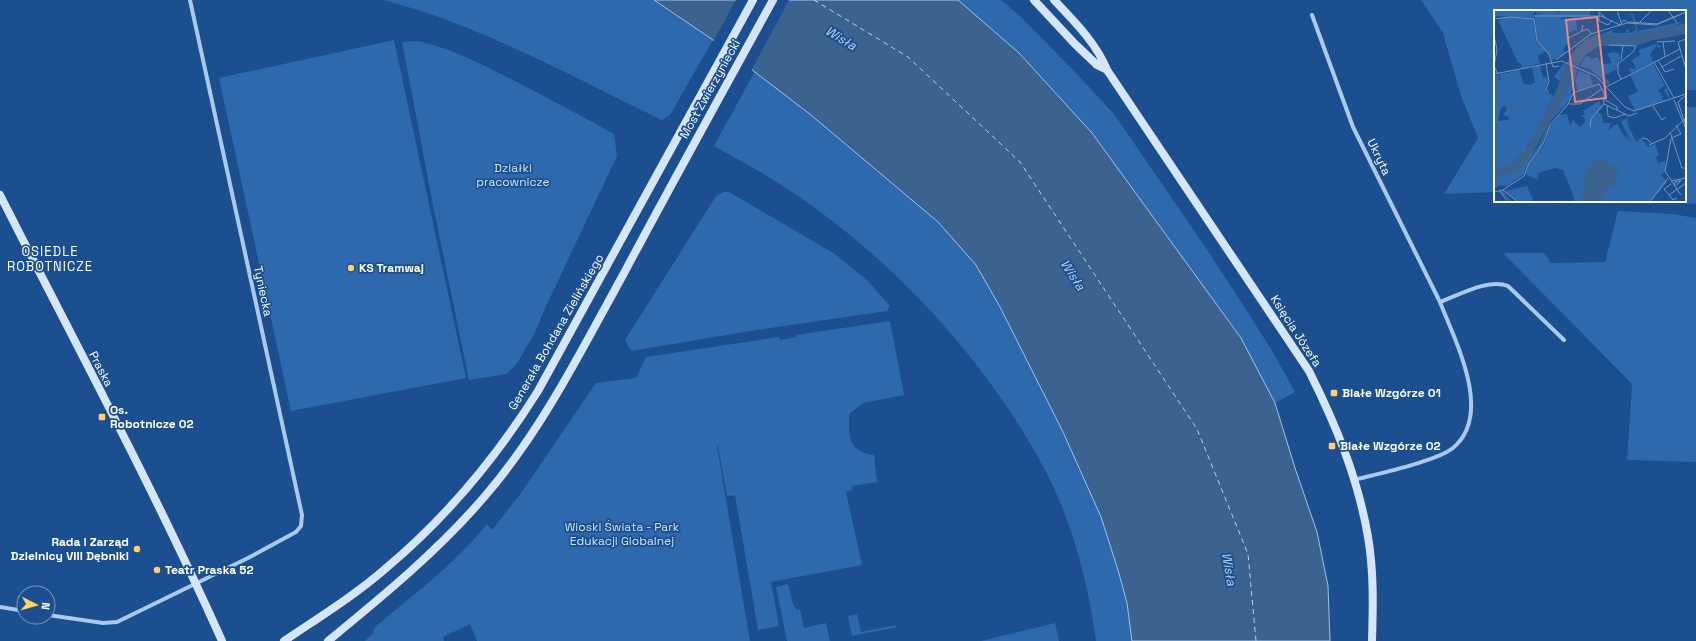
<svg xmlns="http://www.w3.org/2000/svg" width="1696" height="641" font-family="'Space Grotesk',sans-serif">
  <rect width="100%" height="100%" fill="#1b4f8f"/>
  <path fill="#2e69ad" d="M 383,0 L 654,0 L 713,40 L 670,115 L 662,120 C 572,77 481,25 383,0 Z
    M 958,0 L 1001,0 L 1021,17 L 1074,71 L 1114,114 L 1206,248 L 1247,311 L 1274,354 L 1295,392 L 1275,403 L 1241,338 L 1092,133 L 1019,53 Z
    M 1421,0 L 1696,0 L 1696,90 L 1685,90 L 1685,11 L 1495,11 L 1495,192 L 1444,194 L 1478,138 L 1461,96 L 1443,33 Z
    M 394,40 L 466,378 L 291,411 L 219,78 Z
    M 418,41 C 451,48 481,64 511,79 C 546,97 580,115 614,134 L 617,156 L 547,304 L 535,332 L 518,362 L 507,374 L 469,380 L 433,205 L 402,42 Z
    M 755,71 L 811,115 L 938,221 L 976,265 L 1000,307 L 1063,432 L 1101,517 L 1118,570 L 1127,603 L 1132,641 L 1096,641 C 1090,594 1078,546 1060,502 C 1050,477 1036,453 1022,430 C 965,339 887,257 798,196 C 771,177 742,162 714,146 Z
    M 1685,107 L 1696,107 L 1696,204 L 1662,201 L 1685,201 Z
    M 724,192 L 729,192 L 835,254 L 867,280 L 890,306 L 887,311 L 744,332 L 632,351 L 628,346 L 625,340 L 716,196 Z
    M 1618,211 L 1673,214 L 1696,218 L 1696,462 L 1627,460 L 1632,384 L 1503,253 L 1544,253 L 1551,263 L 1605,262 Z
    M 890,321 L 904,395 L 863,403 L 849,414 C 849,436 847,451 874,455 L 877,482 L 852,486 L 852,490 L 846,492 L 862,565 L 771,582 L 779,626 L 758,630 L 735,495 L 727,496 L 718,446 L 717,446 L 750,641 L 477,641 L 470,624 L 443,637 L 444,641 L 365,641 L 373,633 L 374,628 C 413,595 455,564 487,524 L 492,530 L 521,493 L 596,383 L 636,378 L 646,357 L 779,337 L 780,340 L 796,337 L 796,335 Z
    M 788,584 L 793,604 L 797,610 L 800,609 L 804,628 L 826,623 L 830,641 L 787,641 L 776,587 Z
    M 857,614 L 861,632 L 896,625 L 897,627 L 852,636 L 848,616 Z
    M 1055,623 L 1059,641 L 981,641 Z"/>
  <path fill="#3c6290" stroke="#9cc4f0" d="M 654,0 L 958,0 L 1019,53 L 1092,133 L 1241,338 L 1275,403 L 1295,468 L 1317,532 L 1328,586 L 1330,641 L 1132,641 L 1127,603 L 1118,570 L 1101,517 L 1063,432 L 1000,307 L 976,265 L 938,222 L 811,115 L 713,40 Z"/>
  <path fill="#1b4f8f" d="M 736,0 L 789,0 L 751,71 L 713,42 Z"/>
  <g fill="none" stroke-linecap="round" stroke-linejoin="round">
    <path stroke="#b5d3f5" stroke-width="1" stroke-dasharray="5 4" stroke-linecap="butt" d="M 814,0 L 908,57 L 1020,162 L 1197,429 L 1248,554 L 1256,641"/>
    <path stroke="#a9c9ee" stroke-width="4" d="M 1312,15 L 1353,127 L 1440,302
      M 1354,480 C 1377,474 1437,461 1453,448 C 1494,414 1455,341 1440,302 C 1459,295 1489,278 1508,286 L 1564,340
      M 0,607 L 24,611
      M 48,615 L 103,623 L 117,622 L 248,558 L 296,532 L 301,526 L 302,515 L 190,0"/>
    <path stroke="#d6e6fa" stroke-width="8" d="M 1034,0 L 1075,44 L 1097,65 L 1107,70
      M 1054,0 C 1074,21 1097,44 1107,70 L 1309,371 C 1336,425 1358,478 1368,537 C 1374,572 1373,606 1372,641
      M 0,195 C 75,343 154,489 222,641
      M 284,641 C 318,618 354,596 385,569 C 446,518 496,458 538,391 L 753,0
      M 328,641 C 383,596 439,550 485,496 C 542,430 581,351 623,275 C 672,183 723,91 773,0"/>
  </g>
  <g fill="#ffd166" stroke="#1b4f8f" stroke-width="1.5">
    <circle cx="351" cy="268" r="4"/>
    <rect x="1330" y="389" width="8" height="8" rx="2"/>
    <rect x="98" y="413" width="8" height="8" rx="2"/>
    <rect x="1328" y="442" width="8" height="8" rx="2"/>
    <circle cx="137" cy="549" r="4"/>
    <circle cx="157" cy="570" r="4"/>
  </g>
  <g text-anchor="middle" dominant-baseline="central" stroke-width="3.5" stroke-linejoin="round" paint-order="stroke">
    <g font-size="12" fill="#fff" stroke="#1b4f8f">
      <text transform="translate(710 89) rotate(-61)">Most Zwierzyniecki</text>
      <text transform="translate(1379 157) rotate(64)">Ukryta</text>
      <text transform="translate(263 291) rotate(78)">Tyniecka</text>
      <text transform="translate(1296 331) rotate(57)">Księcia Józefa</text>
      <text transform="translate(556 332) rotate(-60)">Generała Bohdana Zielińskiego</text>
      <text transform="translate(101 369) rotate(63)">Praska</text>
    </g>
    <g font-size="12" fill="#cfe3fa" stroke="#1b4f8f">
      <text x="513" y="168">Działki<tspan x="513" dy="14">pracownicze</tspan></text>
      <text x="622" y="527">Wioski Świata - Park<tspan x="622" dy="14">Edukacji Globalnej</tspan></text>
    </g>
    <g font-size="12" font-weight="bold" fill="#fff" stroke="#1b4f8f" text-anchor="start">
      <text x="359" y="268">KS Tramwaj</text>
      <text x="1342" y="393">Białe Wzgórze 01</text>
      <text x="110" y="410">Os.<tspan x="110" dy="14">Robotnicze 02</tspan></text>
      <text x="1340" y="446">Białe Wzgórze 02</text>
      <text x="129" y="542" text-anchor="end">Rada i Zarząd<tspan x="129" dy="14">Dzielnicy VIII Dębniki</tspan></text>
      <text x="165" y="570">Teatr Praska 52</text>
    </g>
    <g font-size="13" font-style="italic" fill="#b5d3f5" stroke="#1b4f8f">
      <text transform="translate(841 38) rotate(31)">Wisła</text>
      <text transform="translate(1073 275) rotate(57)">Wisła</text>
      <text transform="translate(1229 569) rotate(80)">Wisła</text>
    </g>
    <g font-size="13" letter-spacing="1" fill="#fff" stroke="#1b4f8f">
      <text x="50" y="251">OSIEDLE<tspan x="50" dy="15">ROBOTNICZE</tspan></text>
    </g>
  </g>
  <g transform="translate(1494 10)">
    <rect width="192" height="192" fill="#1b4f8f"/>
    <path d="M 0,0 L 42,0 L 39,5 L 43,5 L 42,1 L 49,0 L 66,2 L 67,0 L 96,0 L 96,6 L 65,8 L 77,10 L 77,8 L 82,7 L 83,21 L 80,20 L 73,24 L 75,32 L 69,40 L 73,43 L 59,50 L 43,31 L 41,8 L 2,6 L 0,9 ZM 14,7 L 40,9 L 42,32 L 52,41 L 44,46 L 46,53 L 28,58 L 27,53 L 24,53 L 4,10 ZM 192,11 L 176,17 L 147,23 L 144,21 ZM 134,19 L 136,23 L 142,20 L 144,24 L 108,24 L 118,20 L 119,23 L 135,23 L 131,22 ZM 158,31 L 140,36 L 105,36 L 92,44 L 84,56 L 81,55 L 89,43 L 104,34 ZM 162,34 L 167,36 L 164,38 L 163,35 L 156,44 L 159,52 L 137,63 L 135,58 L 142,59 L 138,50 L 146,45 L 145,40 ZM 119,42 L 125,43 L 126,49 L 123,59 L 109,66 L 116,72 L 114,75 L 96,59 L 86,56 L 91,47 L 95,46 L 97,49 L 104,47 L 105,51 L 108,48 L 110,54 L 118,53 L 113,44 ZM 70,53 L 72,54 L 66,71 L 60,67 ZM 159,53 L 171,76 L 164,80 L 166,84 L 167,81 L 169,91 L 175,88 L 170,80 L 173,78 L 176,88 L 157,96 L 141,100 L 134,86 L 144,82 L 136,65 ZM 46,55 L 49,67 L 53,67 L 54,72 L 51,78 L 53,84 L 56,83 L 59,86 L 62,79 L 42,123 L 28,144 L 15,156 L 0,160 L 0,115 L 4,116 L 0,114 L 0,66 L 4,65 L 5,70 L 7,71 L 5,65 L 25,60 L 30,74 L 36,75 L 41,72 L 38,58 ZM 11,96 L 13,99 L 9,105 L 15,107 L 14,110 L 4,111 L 7,98 ZM 79,57 L 83,59 L 76,89 L 56,112 L 47,136 L 35,151 L 29,165 L 13,176 L 7,175 L 0,178 L 0,168 L 24,161 L 44,137 L 59,105 L 72,82 ZM 85,61 L 96,65 L 99,75 L 84,81 L 81,70 ZM 105,91 L 108,96 L 101,106 L 104,102 L 108,105 L 109,113 L 117,113 L 114,120 L 123,114 L 133,130 L 132,124 L 139,134 L 127,112 L 133,108 L 136,112 L 132,109 L 135,117 L 142,132 L 147,128 L 154,137 L 161,134 L 165,144 L 162,147 L 164,153 L 171,151 L 171,161 L 167,165 L 173,172 L 156,192 L 79,192 L 80,187 L 69,160 L 61,158 L 44,163 L 44,170 L 32,164 L 35,153 L 50,135 L 55,118 L 65,105 L 73,104 L 76,115 L 79,110 L 86,117 L 91,112 L 91,108 L 86,106 L 91,105 L 89,101 ZM 33,176 L 40,192 L 25,192 L 11,181 Z" fill="#2e69ad" fill-rule="evenodd"/>
    <path d="M 136,0 L 141,8 L 144,21 L 147,23 L 192,13 L 192,24 L 144,33 L 106,34 L 89,43 L 78,60 L 71,85 L 37,146 L 23,162 L 0,168 L 0,160 L 19,153 L 34,136 L 63,79 L 72,54 L 82,38 L 94,28 L 105,24 L 143,24 ZM 102,149 L 110,150 L 127,161 L 120,164 L 123,169 L 118,178 L 110,177 L 112,179 L 109,180 L 110,188 L 103,192 L 92,192 L 88,186 L 92,161 Z" fill="#3c6290"/>
    <path fill="none" stroke="#3c6290" stroke-width="2" d="M 77,53 L 84,42 L 101,29 L 149,27 L 192,17M 8,96 L 18,95 L 28,101M 0,163 L 21,157 L 40,135 L 64,86 L 75,56M 8,181 L 17,192"/>
    <path fill="none" stroke="#7695bc" stroke-width="1" d="M 123,0 L 128,15M 174,0 L 183,13M 41,6 L 107,6 L 126,15M 111,7 L 105,2 L 105,11 L 114,15 L 118,10M 0,9 L 16,7 L 40,9 L 43,31 L 55,44 L 59,57 L 65,56M 128,12 L 130,10 L 134,13 L 162,15 L 192,2M 146,12 L 158,0M 89,15 L 88,21 L 94,19 L 97,24M 0,25 L 3,40 L 0,56 L 4,64M 75,28 L 88,21M 192,29 L 184,32 L 192,59M 163,32 L 181,31M 169,32 L 171,47M 115,35 L 142,36 L 139,42 L 124,54 L 124,63 L 127,69M 62,50 L 97,24 L 136,12 L 163,14 L 192,2M 127,50 L 129,36M 164,50 L 171,62 L 180,59M 160,52 L 180,88M 52,53 L 55,72 L 52,79 L 54,83M 168,57 L 187,46M 0,64 L 68,51 L 102,66 L 131,97 L 140,101 L 192,84M 112,77 L 186,39M 192,85 L 184,92 L 192,116M 110,89 L 123,97 L 123,100M 180,90 L 192,119M 75,94 L 86,94 L 108,79M 110,94 L 135,106 L 143,103M 113,96 L 114,106 L 120,108 L 132,104M 159,96 L 168,110 L 172,107M 176,122 L 188,158 L 192,158M 148,128 L 153,129 L 158,134M 177,128 L 187,124 L 182,115M 177,129 L 171,161 L 187,185M 155,135 L 171,128 L 192,108M 177,171 L 192,168M 177,174 L 170,179 L 179,190 L 183,188M 181,176 L 181,172 L 187,170 L 183,175M 9,180 L 24,192M 6,181 L 14,192M 0,182 L 9,180 L 30,166 L 35,153 L 49,134 L 56,115 L 74,94 L 79,83 L 105,74 L 110,83 L 110,94 L 97,109 L 96,117M 175,185 L 192,173M 156,192 L 174,168"/>
    <path fill="#e88989" fill-opacity="0.15" stroke="#e88989" stroke-width="2" d="M 103,7 L 112,88 L 81,92 L 72,10 Z"/>
    <rect width="192" height="192" fill="none" stroke="#fff" stroke-width="2"/>
  </g>
  <g transform="translate(36 605) rotate(96)"><circle r="19" fill="#1b4f8f" stroke="#7695bc"/>
  <path d="M0-3L7 15L0 10L-7 15Z" fill="#ffd166"/>
  <text y="-6" font-size="11" font-weight="bold" text-anchor="middle" fill="#ffffff">N</text>
  </g>
</svg>
